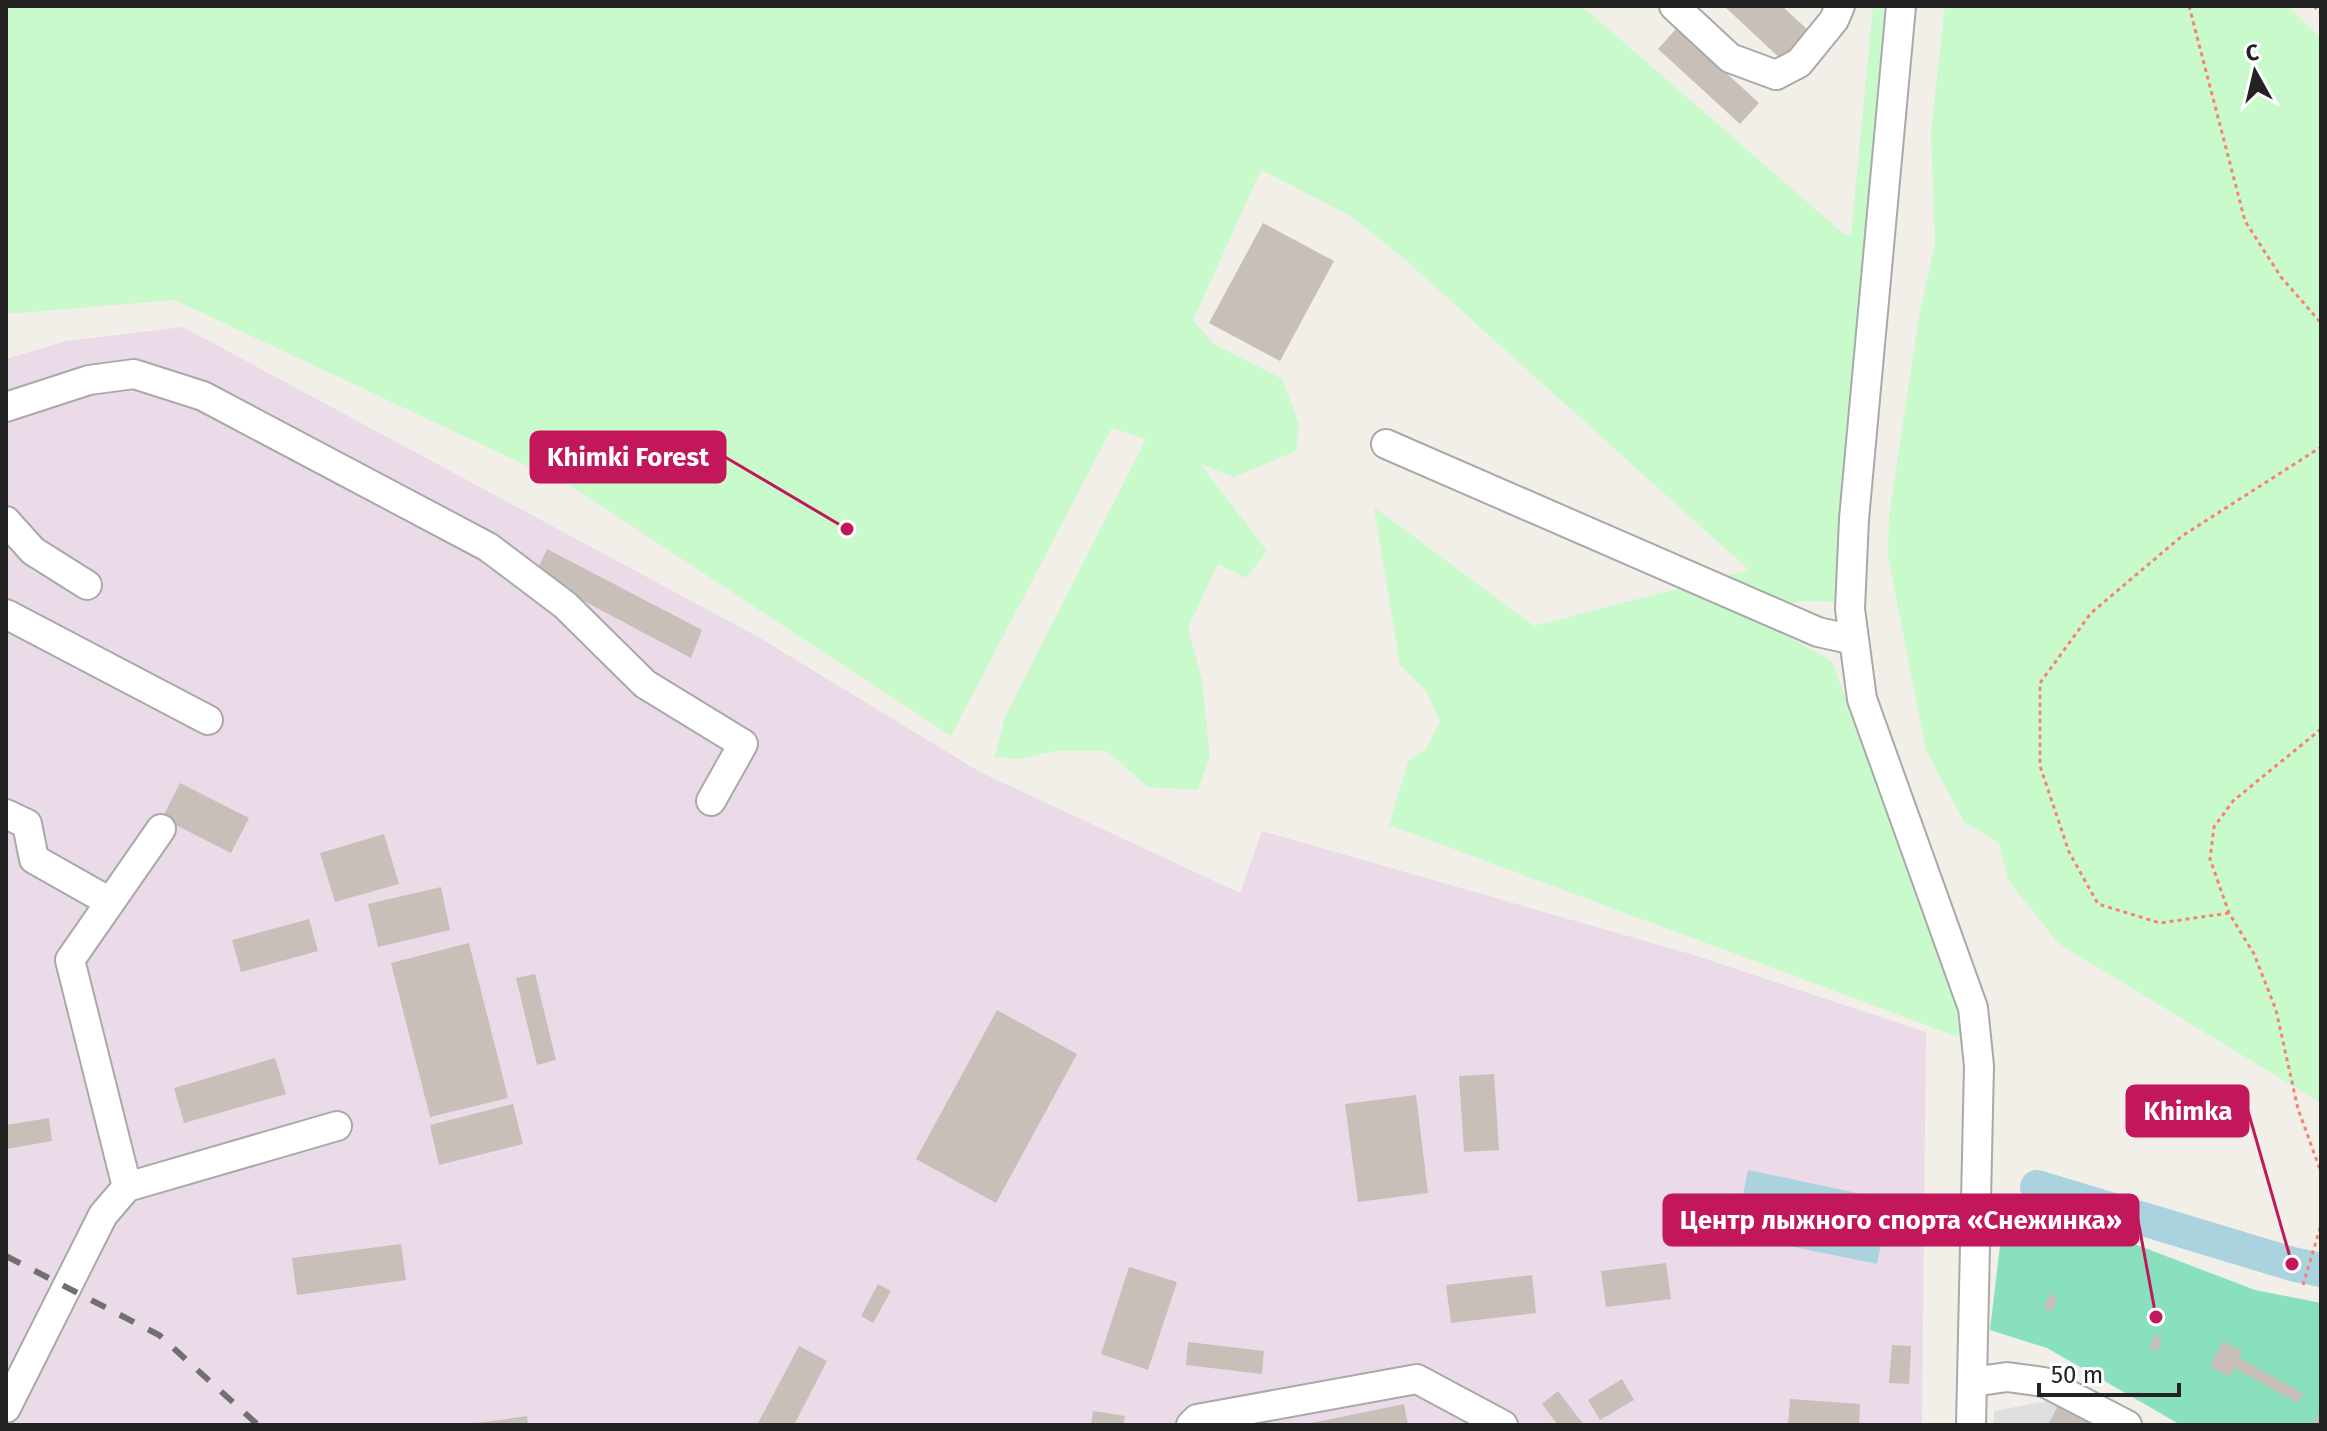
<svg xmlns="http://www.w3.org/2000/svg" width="2327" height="1431" font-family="'Fira Sans',sans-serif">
  <rect width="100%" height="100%" fill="#f2efe9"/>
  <path fill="#e0dfdf" d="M 2063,1398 L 2112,1425 L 1994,1425 L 1994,1411 Z"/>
  <path fill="#ebdbe8" d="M 183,327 L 760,638 L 980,772 L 1240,893 L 1262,831 L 1694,955 L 1926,1032 L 1922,1425 L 6,1425 L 6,359 L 66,341 Z"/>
  <path fill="#c8facc" d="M 6,6 L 1582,6 L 1844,234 L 1851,235 L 1873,6 L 1892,6 L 1834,602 L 1799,601 L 1775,609 L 1772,628 L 1832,661 L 1954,999 L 1961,1038 L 1389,825 L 1408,761 L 1426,749 L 1440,721 L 1426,691 L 1400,665 L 1374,507 L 1534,626 L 1749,570 L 1401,256 L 1351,216 L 1261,170 L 1193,320 L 1214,344 L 1282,379 L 1299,424 L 1296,451 L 1234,477 L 1200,464 L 1267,551 L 1246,578 L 1218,564 L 1188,628 L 1202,680 L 1210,757 L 1198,790 L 1148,787 L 1107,751 L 1057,751 L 1018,759 L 994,757 L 1006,715 L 1146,439 L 1112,428 L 951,736 L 574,488 L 175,300 L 6,314 Z
    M 1945,6 L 2288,6 L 2321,39 L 2321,1103 L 2059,944 L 2008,880 L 1999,843 L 1964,822 L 1926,750 L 1888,556 L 1889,517 L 1919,316 L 1935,244 L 1931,131 Z"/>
  <path fill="#88e0be" d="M 2006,1195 L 2255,1290 L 2321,1303 L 2321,1425 L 2181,1425 L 2047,1348 L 1990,1330 Z"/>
  <path fill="#aad3df" d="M 1748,1170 L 1890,1200 L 1877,1264 L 1735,1235 Z"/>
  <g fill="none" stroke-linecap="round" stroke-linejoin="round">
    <path stroke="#aad3df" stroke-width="34" d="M 2037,1187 L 2292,1264 L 2321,1270"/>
  </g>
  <path fill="#c7bfb8" d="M 1724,6 L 1782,6 L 1810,32 L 1783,61 Z
    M 1677,28 L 1759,103 L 1740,124 L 1658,49 Z
    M 1263,223 L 1334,261 L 1280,361 L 1209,323 Z
    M 547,549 L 702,630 L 691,658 L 535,575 Z
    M 180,783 L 249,818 L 231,853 L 162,818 Z
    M 384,834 L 399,884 L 335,902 L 320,853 Z
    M 441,887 L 450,930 L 378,947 L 368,904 Z
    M 309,919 L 318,951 L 241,972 L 232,940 Z
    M 469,943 L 508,1098 L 430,1117 L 391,963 Z
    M 535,974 L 556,1060 L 537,1065 L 516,978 Z
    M 997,1010 L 1077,1054 L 996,1203 L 916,1159 Z
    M 275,1058 L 286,1094 L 184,1123 L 174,1088 Z
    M 1494,1074 L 1499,1150 L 1464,1152 L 1459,1076 Z
    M 1416,1095 L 1428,1193 L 1358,1202 L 1345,1104 Z
    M 513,1104 L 523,1144 L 439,1165 L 430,1125 Z
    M 49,1118 L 52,1141 L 6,1149 L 6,1125 Z
    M 401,1244 L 406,1280 L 297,1295 L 292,1258 Z
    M 1666,1263 L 1671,1299 L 1606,1307 L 1601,1271 Z
    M 1129,1267 L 1177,1282 L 1148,1370 L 1101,1354 Z
    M 1532,1275 L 1536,1313 L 1451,1323 L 1446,1285 Z
    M 878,1284 L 891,1291 L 873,1323 L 861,1316 Z
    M 2049,1294 L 2057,1297 L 2053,1311 L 2044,1309 Z
    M 2154,1335 L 2162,1337 L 2158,1351 L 2150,1349 Z
    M 2223,1341 L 2242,1351 L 2239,1358 L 2303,1393 L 2298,1403 L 2234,1368 L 2229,1377 L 2210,1366 Z
    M 1188,1342 L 1264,1351 L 1262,1374 L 1186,1365 Z
    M 1892,1345 L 1911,1346 L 1909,1384 L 1889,1383 Z
    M 799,1346 L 827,1361 L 794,1425 L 757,1425 Z
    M 1622,1379 L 1634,1400 L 1600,1420 L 1588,1400 Z
    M 1558,1391 L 1584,1425 L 1558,1425 L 1542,1404 Z
    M 1790,1399 L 1860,1404 L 1859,1425 L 1788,1425 Z
    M 2060,1402 L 2104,1425 L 2048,1425 Z
    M 1404,1404 L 1408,1425 L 1307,1425 L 1307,1424 Z
    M 2321,1410 L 2321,1425 L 2313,1425 Z
    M 1093,1411 L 1125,1416 L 1123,1425 L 1091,1425 Z
    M 527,1416 L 528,1425 L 478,1425 L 477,1423 Z"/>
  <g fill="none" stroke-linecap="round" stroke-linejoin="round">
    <g stroke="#a9a9a9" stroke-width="32">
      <path id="minor" d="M 1674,6 L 1730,58 L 1776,75 L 1799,63 L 1834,20 L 1840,6
        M 1901,6 L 1854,519 L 1850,609 L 1862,699 L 1973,1008 L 1979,1066 L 1971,1425
        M 6,407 L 89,380 L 134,374 L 203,396 L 488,547 L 565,605 L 645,684 L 743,744 L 711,801
        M 1386,444 L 1818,632 L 1854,640
        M 6,521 L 33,551 L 87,585
        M 6,614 L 208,720
        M 6,814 L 27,824 L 34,859 L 110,902
        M 127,1187 L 70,960 L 161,829
        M 1972,1382 L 2007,1377 L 2044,1382 L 2127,1425
        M 6,1408 L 103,1215 L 127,1187 L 337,1126
        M 1191,1425 L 1197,1419 L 1417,1379 L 1503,1425"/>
    </g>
    <path stroke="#fa8072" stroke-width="3" stroke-dasharray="4 4" stroke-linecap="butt" d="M 2189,6 L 2245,221 L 2281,277 L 2321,323
      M 2314,6 L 2321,14
      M 2321,729 L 2233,801 L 2214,827 L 2210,859 L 2229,913 L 2254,954 L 2276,1010 L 2298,1109 L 2321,1172
      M 2229,913 L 2160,923 L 2098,904 L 2069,852 L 2040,766 L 2040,683 L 2091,613 L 2182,536 L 2321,447
      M 2303,1285 L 2321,1225"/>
    <use href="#minor" stroke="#fff" stroke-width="28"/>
    <path stroke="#707070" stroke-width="6" stroke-dasharray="16 16" stroke-linecap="butt" d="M 6,1256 L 159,1335 L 258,1425"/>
  </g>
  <path fill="none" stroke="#c2185b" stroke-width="3" d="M847 529L725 457M2292 1264L2248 1111M2156 1317L2138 1220"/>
  <g fill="#c2185b" stroke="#fff" stroke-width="3">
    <circle cx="847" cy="529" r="8"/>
    <circle cx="2292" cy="1264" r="8"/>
    <circle cx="2156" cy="1317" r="8"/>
  </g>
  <g fill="#c2185b" stroke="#c2185b" stroke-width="3">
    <rect x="531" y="432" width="194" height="50" rx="8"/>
    <rect x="2127" y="1086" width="121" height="50" rx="8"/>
    <rect x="1664" y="1195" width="474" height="50" rx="8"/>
  </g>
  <g font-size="26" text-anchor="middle" font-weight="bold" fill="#fff">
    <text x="628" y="466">Khimki Forest</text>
    <text x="2188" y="1120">Khimka</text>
    <text x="1901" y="1229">Центр лыжного спорта «Снежинка»</text>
  </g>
  <rect width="2327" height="1431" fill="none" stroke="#222222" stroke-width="16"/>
  <g transform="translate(2255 72) rotate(352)" stroke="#ffffff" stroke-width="6" paint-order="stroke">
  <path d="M0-6L14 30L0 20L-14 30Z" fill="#222222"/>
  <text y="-12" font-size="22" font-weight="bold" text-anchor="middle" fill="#222222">С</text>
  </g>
  <path d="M2039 1383v12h140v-12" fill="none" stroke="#222222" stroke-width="4"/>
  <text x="2051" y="1383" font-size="24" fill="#222222" stroke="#ffffff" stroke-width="6" paint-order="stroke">50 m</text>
</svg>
